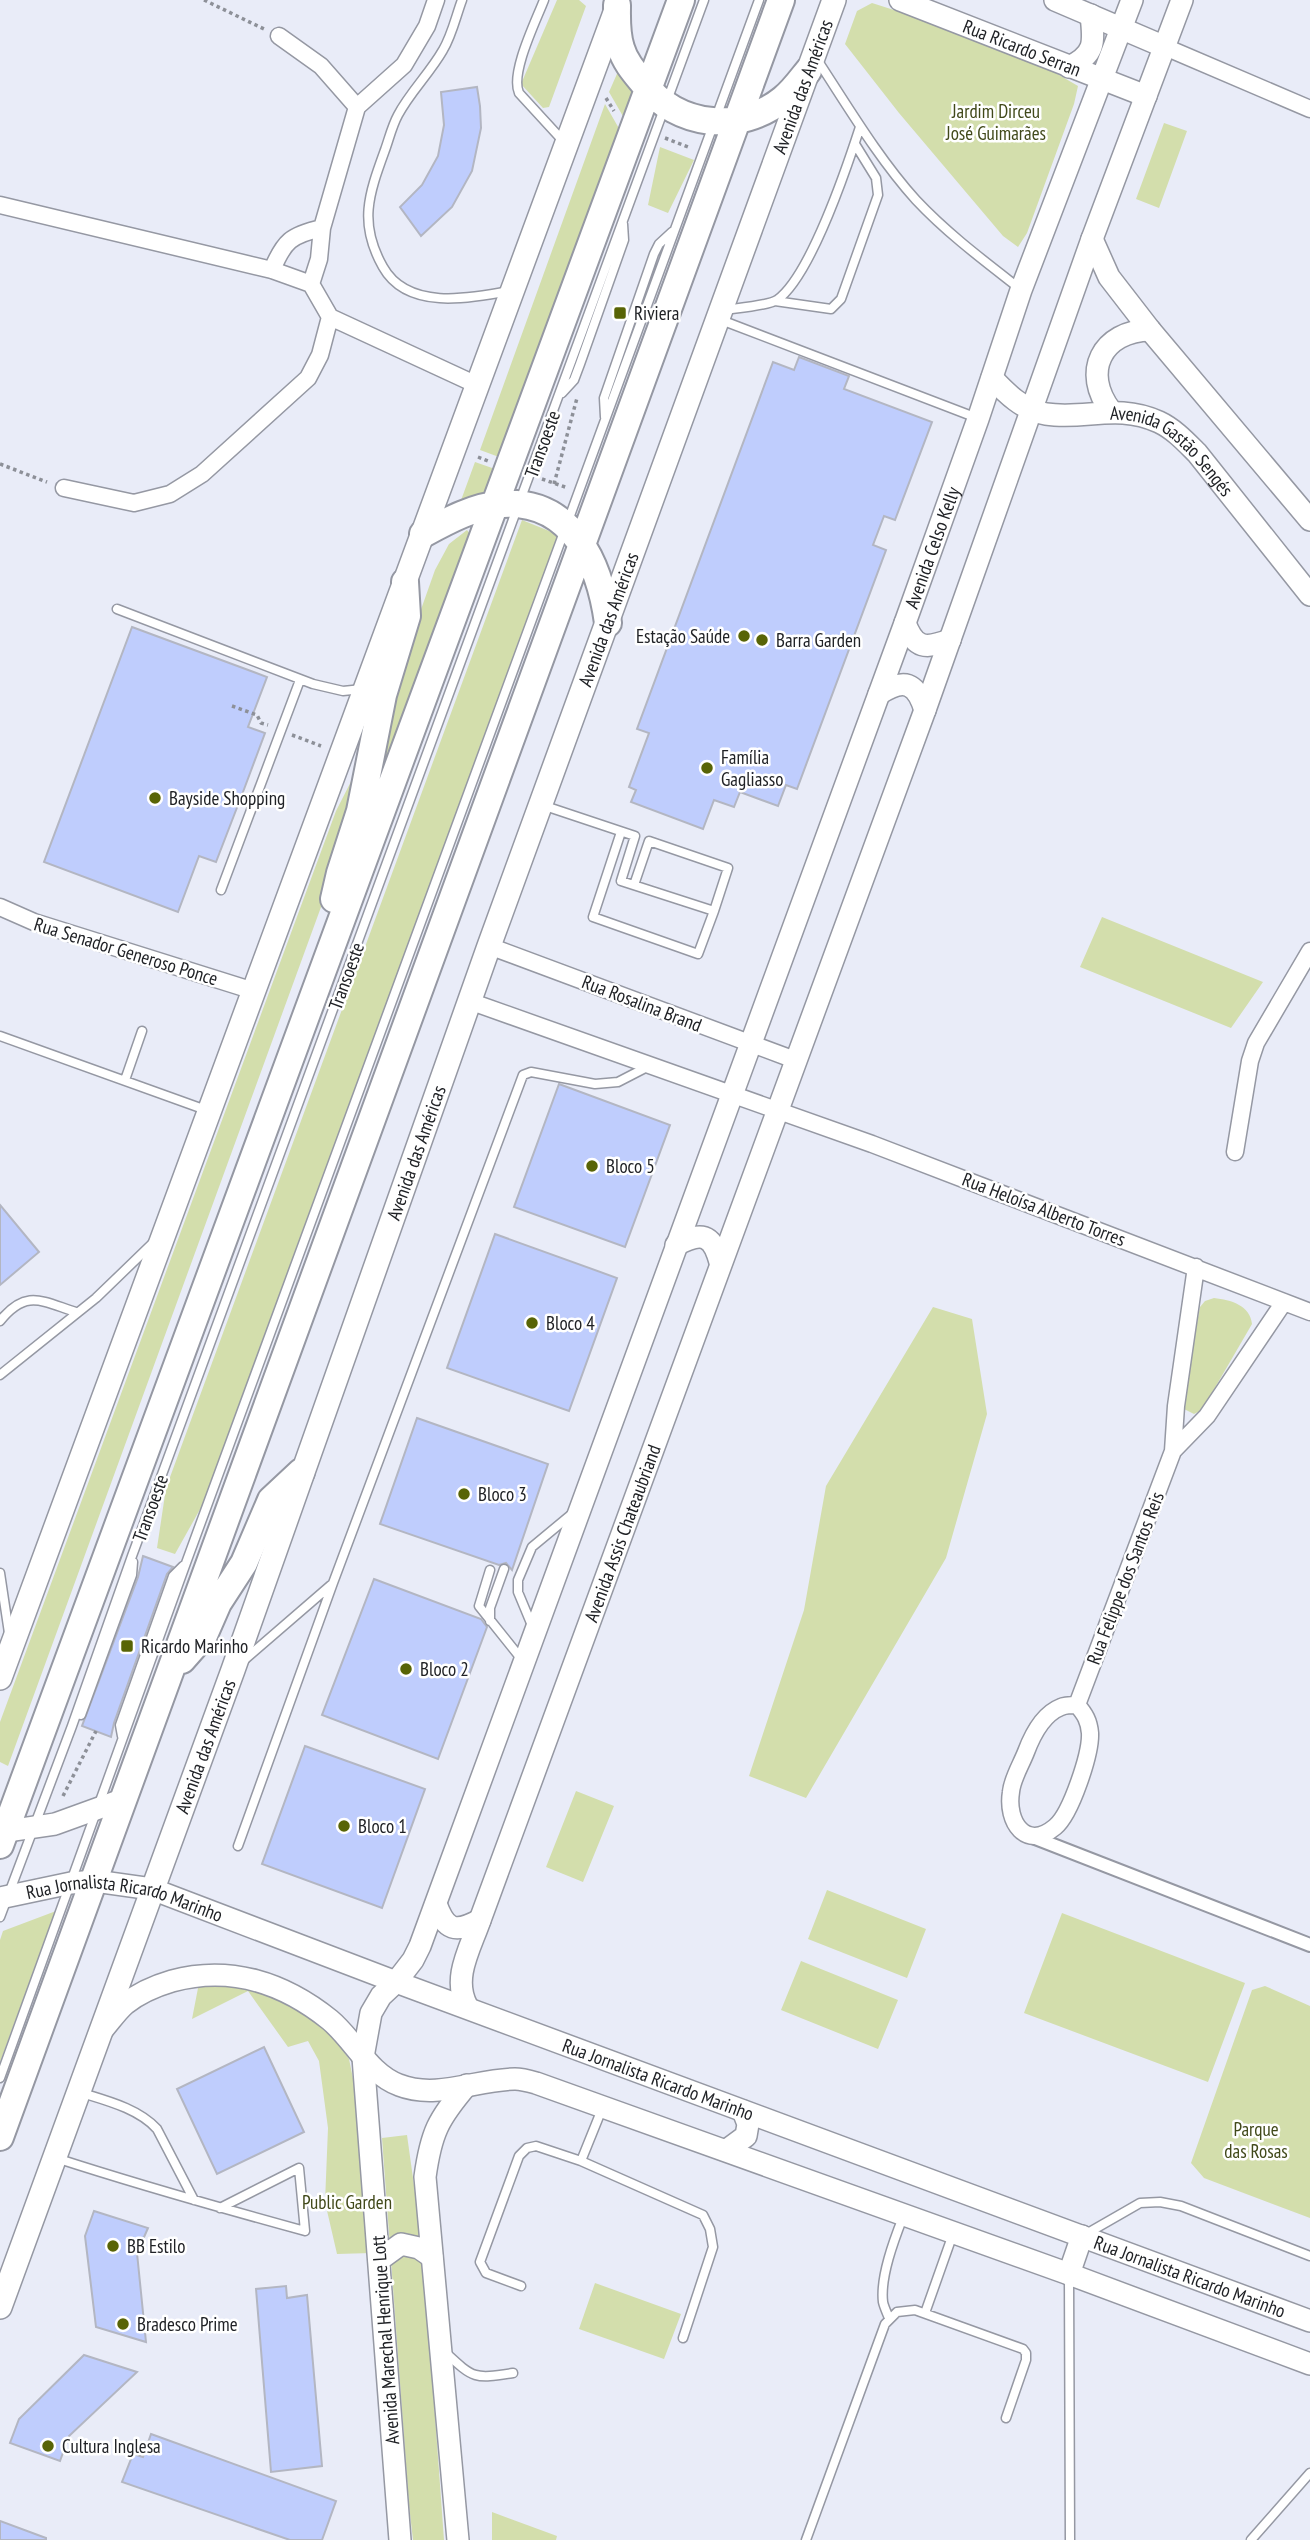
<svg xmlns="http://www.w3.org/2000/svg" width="1310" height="2540" font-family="'PT Sans Narrow',sans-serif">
  <rect width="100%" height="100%" fill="#e9ecf8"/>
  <path fill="#d3deac" d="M 557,0 L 579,0 L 586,6 L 549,107 L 543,108 L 521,84 Z
    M 872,3 L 919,18 L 1054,72 L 1078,86 L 1074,104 L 1027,233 L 1018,247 L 1003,236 L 899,113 L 845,44 L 857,11 Z
    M 620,67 L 633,94 L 624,118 L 609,92 Z
    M 605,104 L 621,132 L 499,457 L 480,450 Z
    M 1164,123 L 1187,131 L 1159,208 L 1136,199 Z
    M 660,147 L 694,160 L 668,213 L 648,205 Z
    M 475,462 L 495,469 L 487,492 L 460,503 Z
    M 522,520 L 559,535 L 208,1495 L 175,1554 L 157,1548 L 166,1488 Z
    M 467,530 L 471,535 L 371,803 L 393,696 L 413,632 L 435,570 L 449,544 Z
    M 365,754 L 352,822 L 8,1766 L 0,1762 L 0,1722 L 336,811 Z
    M 1102,917 L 1263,982 L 1231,1028 L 1080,967 Z
    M 1214,1298 C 1231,1300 1250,1305 1252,1324 L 1202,1410 L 1194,1414 L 1184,1409 L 1182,1402 L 1200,1307 L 1205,1301 Z
    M 933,1307 L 972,1319 L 987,1414 L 946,1558 L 806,1798 L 749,1776 L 804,1610 L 826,1486 Z
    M 576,1791 L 614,1806 L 583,1882 L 546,1867 Z
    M 827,1890 L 926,1929 L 907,1978 L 808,1939 Z
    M 56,1911 L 0,2062 L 0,1940 L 3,1931 Z
    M 1062,1913 L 1245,1983 L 1208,2082 L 1024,2013 Z
    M 801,1961 L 898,2000 L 878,2049 L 781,2010 Z
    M 236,1981 L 295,2004 L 326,2027 L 349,2059 L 357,2098 L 372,2253 L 337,2254 L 325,2202 L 328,2128 L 319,2061 L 308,2041 L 288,2047 L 248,1991 L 192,2019 L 199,1983 Z
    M 1265,1986 L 1310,2006 L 1310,2218 L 1204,2178 L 1191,2163 L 1252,1990 Z
    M 407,2135 L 423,2250 L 444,2540 L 413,2540 L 409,2505 L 382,2138 Z
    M 595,2283 L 681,2314 L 664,2359 L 579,2329 Z
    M 492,2512 L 557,2536 L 556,2540 L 492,2540 Z"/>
  <path fill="#bfcdfd" stroke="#b3b6c2" stroke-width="2" d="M 477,87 L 480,106 L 481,128 L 472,171 L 452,207 L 421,236 L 400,207 L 422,185 L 438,156 L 444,125 L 441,92 Z
    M 799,357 L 849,376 L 844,389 L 932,422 L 895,520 L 884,516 L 873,545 L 886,550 L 797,789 L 786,785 L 778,806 L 740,792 L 734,807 L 714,800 L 703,829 L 631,802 L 636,790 L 629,787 L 649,733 L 637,729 L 773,362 L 794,370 Z
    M 132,627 L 267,677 L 248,727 L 265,733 L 243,792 L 216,862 L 199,856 L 178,912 L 44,862 Z
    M 559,1084 L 670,1125 L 625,1247 L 514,1207 Z
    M 0,1205 L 39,1252 L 0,1285 Z
    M 495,1234 L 617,1278 L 569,1411 L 447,1368 Z
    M 417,1418 L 548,1464 L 512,1570 L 506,1563 L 499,1565 L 380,1524 Z
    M 143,1556 L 173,1567 L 167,1574 L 114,1723 L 111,1737 L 82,1726 L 138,1577 Z
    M 374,1579 L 481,1619 L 487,1627 L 438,1759 L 322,1715 Z
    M 305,1746 L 425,1789 L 382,1908 L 262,1864 Z
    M 264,2047 L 304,2132 L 217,2174 L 177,2089 Z
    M 94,2211 L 148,2228 L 137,2253 L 146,2342 L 96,2327 L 85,2236 Z
    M 286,2286 L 287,2298 L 307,2295 L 322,2466 L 271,2472 L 256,2289 Z
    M 84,2355 L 137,2372 L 69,2436 L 60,2461 L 10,2443 L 19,2419 Z
    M 151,2434 L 336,2501 L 322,2540 L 290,2540 L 122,2482 L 133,2454 L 143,2457 Z
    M 0,2521 L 46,2538 L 46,2540 L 0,2540 Z"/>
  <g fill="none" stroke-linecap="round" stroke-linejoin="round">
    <g stroke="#9598a3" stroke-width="11">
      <path id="service" d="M 462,0 C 456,16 452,35 443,50 C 430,73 410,92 398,115 C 392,126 389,139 385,150 C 369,194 358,223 383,267 C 407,310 468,299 509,291
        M 544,0 C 536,21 510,73 519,93 L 564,142
        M 816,58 C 847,105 878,158 916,200 C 947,233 983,260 1019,288
        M 775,301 L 831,309 L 841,299 L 878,195 L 876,178 L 855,144
        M 724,310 C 737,308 767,306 777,300 C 810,277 847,167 860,127
        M 721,320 L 977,418
        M 562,393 L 574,380 L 580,364 L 624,240 L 623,224
        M 605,417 L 604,398 L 654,254 L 659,244 L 672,232
        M 117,609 L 313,684 L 343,691 L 362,689
        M 542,805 L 635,836 L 621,881 L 714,911 L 698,954 L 593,917 L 621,832
        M 634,885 L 649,841 L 728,868 L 714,911
        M 221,890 L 300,680
        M 0,1036 L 206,1110
        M 125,1080 L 142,1031
        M 0,1321 C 26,1289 41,1301 76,1312
        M 0,1375 L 96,1298 L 154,1242
        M 490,1570 L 479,1606 L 523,1661
        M 0,1573 L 9,1633
        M 490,1621 L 490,1608 L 504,1569
        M 533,1628 L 518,1592 L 518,1580 L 532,1547 L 573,1513
        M 243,1661 L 331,1585
        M 81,1715 L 132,1575 L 133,1562
        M 122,1736 L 120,1725 L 173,1576 L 183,1566
        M 238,1846 L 333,1583 L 523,1075 L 531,1072 L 595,1084 L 618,1082 L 649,1066
        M 0,1917 L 72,1726 L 132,1556 L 704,0
        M 0,2078 L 186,1563 L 759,0
        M 82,2093 C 108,2101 139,2109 157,2129 L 194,2200
        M 56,2158 C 139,2185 221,2208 305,2231 L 299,2168 L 220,2208
        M 581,2161 L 703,2215 L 710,2229 L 713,2247 L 683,2338
        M 1086,2234 L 1140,2203 L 1160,2202 L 1181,2206 L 1310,2256
        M 1069,2277 L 1070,2540
        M 521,2286 L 486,2273 L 480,2262 L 519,2156 L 527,2148 L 536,2146 L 581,2161 L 602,2109
        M 925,2313 L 953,2234
        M 889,2318 C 887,2313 884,2307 883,2302 C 880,2277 894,2240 903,2217
        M 445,2352 C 474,2379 474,2379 513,2373
        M 806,2540 L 885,2324 L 897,2312 L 915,2310 L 1023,2349 L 1026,2353 L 1026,2360 L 1006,2418
        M 1251,2540 L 1310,2473"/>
    </g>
    <g stroke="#9598a3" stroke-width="16">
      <path id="pedestrian" d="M 1030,1836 L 1310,1945"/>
    </g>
    <g stroke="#9598a3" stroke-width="19">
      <path id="minor" d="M 279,36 L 321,66 L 357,107
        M 1165,47 L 1310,109
        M 0,205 L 272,270 L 311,284 L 330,317 L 320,355 L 308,378 L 202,474 L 170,494 L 134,503 L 64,488
        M 272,270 C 284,241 291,235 322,228
        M 311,284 L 319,259 L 322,228 L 357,107 L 404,65 L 427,26 L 436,0
        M 330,317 L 477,385
        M 0,907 L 34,922 L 254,991
        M 489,946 L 795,1060
        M 469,1001 L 872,1144 L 1310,1312
        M 1235,1152 L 1250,1061 L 1256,1043 L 1310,951
        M 1173,1451 L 1207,1416 L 1284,1302
        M 1077,1705 L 1173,1451 L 1176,1406 L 1196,1267
        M 1077,1705 C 1085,1714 1089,1721 1090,1733 C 1091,1753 1071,1814 1055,1827 C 1026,1851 1006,1822 1011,1792 C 1012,1779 1021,1765 1026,1752 C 1032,1736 1043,1714 1061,1707 C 1065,1705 1072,1705 1077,1705 Z"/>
    </g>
    <g stroke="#9598a3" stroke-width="24">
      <g id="tertiary">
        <path id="s1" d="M 900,0 L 1146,96"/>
        <path d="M 1055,0 L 1165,47"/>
        <path d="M 1069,67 C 1096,54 1094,42 1091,15"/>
        <path d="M 1092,239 L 1109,277 L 1150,330 L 1310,520"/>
        <path id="s2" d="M 992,378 C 1006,393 1024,411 1046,414 C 1086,420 1117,403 1159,422 C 1174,429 1186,442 1197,453 L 1310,595"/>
        <path d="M 1111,411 C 1081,372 1102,331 1150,330"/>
        <path d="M 905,623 C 915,649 925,649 950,640"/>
        <path d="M 879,694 C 904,678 916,682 925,710"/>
        <path d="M 676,1245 C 701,1232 712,1233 720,1262"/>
        <path d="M 0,1832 L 55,1824 L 124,1799"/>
        <path id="s3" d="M 0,1898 L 71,1883 L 95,1881 L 152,1889 L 396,1982 L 1310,2321"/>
        <path d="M 436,1904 C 446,1931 455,1933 480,1920"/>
        <path id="s4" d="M 467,2006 C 452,1978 470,1949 480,1920 L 925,710 L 1092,239 L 1182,0"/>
        <path d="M 104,2028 C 111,2020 117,2011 125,2004 C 139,1993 155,1986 172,1981 C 230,1965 284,1983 330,2020 C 354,2040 369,2074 399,2085 C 437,2100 477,2079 515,2079 C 522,2079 529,2081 536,2083 L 1069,2274 L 1310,2364"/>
        <path d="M 727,2150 L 746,2136 L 748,2124 L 743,2111"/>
        <path d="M 379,2260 L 401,2244 L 419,2248 L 432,2257"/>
        <path d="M 1069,2274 L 1082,2236"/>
        <path id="s5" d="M 400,2540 L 363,2057 L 371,2013 L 381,1996 L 396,1982 L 413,1960 L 420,1946 L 905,623 L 978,419 L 1021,290 L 1132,0"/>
        <path d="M 458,2540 L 425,2177 C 431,2133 438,2119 467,2085"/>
      </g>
    </g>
    <g stroke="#9598a3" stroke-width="26">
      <g id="secondary">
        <path d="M 0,1678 L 616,10"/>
        <path id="s6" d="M 0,2307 L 233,1670 L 489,946 L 834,0"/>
      </g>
    </g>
    <g stroke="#9598a3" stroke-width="30">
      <path id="trunk" d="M 617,5 C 617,19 616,34 621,48 C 625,62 635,73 644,84 C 677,127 740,134 783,99 C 793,91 800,81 808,71
        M 423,534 C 447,521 474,506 503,504 C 573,500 600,565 608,623
        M 334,899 L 340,873 L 360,811 L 383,695 L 407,616 L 405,582
        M 182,1660 L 204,1635 L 218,1603 L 244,1563 L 271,1500 L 301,1472
        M 0,1845 L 681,0
        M 0,2137 L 781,0"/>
    </g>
    <path stroke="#8d9098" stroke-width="3.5" stroke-dasharray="3.5 3.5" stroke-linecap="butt" d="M 204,0 L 264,29
      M 606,98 L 614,111
      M 665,138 L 691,148
      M 478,457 L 488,461
      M 0,464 L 47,482
      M 542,479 L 568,488
      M 554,484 L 577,398
      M 232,706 L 257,715 L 261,723 L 268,725
      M 292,735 L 321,746
      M 63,1796 L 96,1731"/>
    <use href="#service" stroke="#fff" stroke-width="8"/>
    <use href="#pedestrian" stroke="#fff" stroke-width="12"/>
    <use href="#minor" stroke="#fff" stroke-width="16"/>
    <use href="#tertiary" stroke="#fff" stroke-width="21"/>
    <use href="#secondary" stroke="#fff" stroke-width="23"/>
    <use href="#trunk" stroke="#fff" stroke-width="26"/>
  </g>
  <g fill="#586406" stroke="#fff" stroke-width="2.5">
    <rect x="613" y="306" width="14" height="14" rx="3.5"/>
    <circle cx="744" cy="636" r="7"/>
    <circle cx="762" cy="640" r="7"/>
    <circle cx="707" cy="768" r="7"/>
    <circle cx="155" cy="798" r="7"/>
    <circle cx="592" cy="1166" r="7"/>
    <circle cx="532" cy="1323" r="7"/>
    <circle cx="464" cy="1494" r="7"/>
    <rect x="120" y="1639" width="14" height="14" rx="3.5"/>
    <circle cx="406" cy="1669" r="7"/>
    <circle cx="344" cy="1826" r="7"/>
    <circle cx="113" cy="2246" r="7"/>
    <circle cx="123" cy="2324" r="7"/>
    <circle cx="48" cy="2446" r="7"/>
  </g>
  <g text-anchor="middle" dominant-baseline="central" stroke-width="5" stroke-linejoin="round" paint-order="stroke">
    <g font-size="19" fill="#202226" stroke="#fff">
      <text stroke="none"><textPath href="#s1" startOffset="131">Rua Ricardo Serran</textPath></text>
      <text stroke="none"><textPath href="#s6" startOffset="2361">Avenida das Américas</textPath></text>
      <text transform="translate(542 444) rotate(-70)">Transoeste</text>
      <text stroke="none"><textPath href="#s2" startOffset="206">Avenida Gastão Sengés</textPath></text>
      <text stroke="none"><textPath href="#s5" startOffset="2102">Avenida Celso Kelly</textPath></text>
      <text stroke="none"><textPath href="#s6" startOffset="1794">Avenida das Américas</textPath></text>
      <text transform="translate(126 951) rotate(17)">Rua Senador Generoso Ponce</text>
      <text transform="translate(346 976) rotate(-70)">Transoeste</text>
      <text transform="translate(642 1003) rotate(21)">Rua Rosalina Brand</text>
      <text stroke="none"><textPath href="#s6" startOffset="1227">Avenida das Américas</textPath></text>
      <text transform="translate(1044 1209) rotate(21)">Rua Heloísa Alberto Torres</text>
      <text transform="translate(150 1508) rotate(-70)">Transoeste</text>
      <text stroke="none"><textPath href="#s4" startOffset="502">Avenida Assis Chateaubriand</textPath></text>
      <text transform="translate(1125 1578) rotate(-69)">Rua Felippe dos Santos Reis</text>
      <text stroke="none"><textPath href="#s6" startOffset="597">Avenida das Américas</textPath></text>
      <text stroke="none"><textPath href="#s3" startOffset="128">Rua Jornalista Ricardo Marinho</textPath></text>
      <text stroke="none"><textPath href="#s3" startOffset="695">Rua Jornalista Ricardo Marinho</textPath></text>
      <text stroke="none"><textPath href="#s3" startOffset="1262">Rua Jornalista Ricardo Marinho</textPath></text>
      <text transform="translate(385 2340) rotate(-94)">Avenida Marechal Henrique Lott</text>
    </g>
    <g font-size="19" fill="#41491a" stroke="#fff">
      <text x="996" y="111">Jardim Dirceu<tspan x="996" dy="22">José Guimarães</tspan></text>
      <text x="1256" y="2129">Parque<tspan x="1256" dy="22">das Rosas</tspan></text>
      <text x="347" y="2202">Public Garden</text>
    </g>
    <g font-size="19" fill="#202226" stroke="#fff" text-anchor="start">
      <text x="634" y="313">Riviera</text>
      <text x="730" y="636" text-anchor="end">Estação Saúde</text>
      <text x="776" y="640">Barra Garden</text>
      <text x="721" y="757">Família<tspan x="721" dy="22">Gagliasso</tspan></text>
      <text x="169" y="798">Bayside Shopping</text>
      <text x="606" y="1166">Bloco 5</text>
      <text x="546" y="1323">Bloco 4</text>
      <text x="478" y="1494">Bloco 3</text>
      <text x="141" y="1646">Ricardo Marinho</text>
      <text x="420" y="1669">Bloco 2</text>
      <text x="358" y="1826">Bloco 1</text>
      <text x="127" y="2246">BB Estilo</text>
      <text x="137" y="2324">Bradesco Prime</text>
      <text x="62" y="2446">Cultura Inglesa</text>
    </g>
  </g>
</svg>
